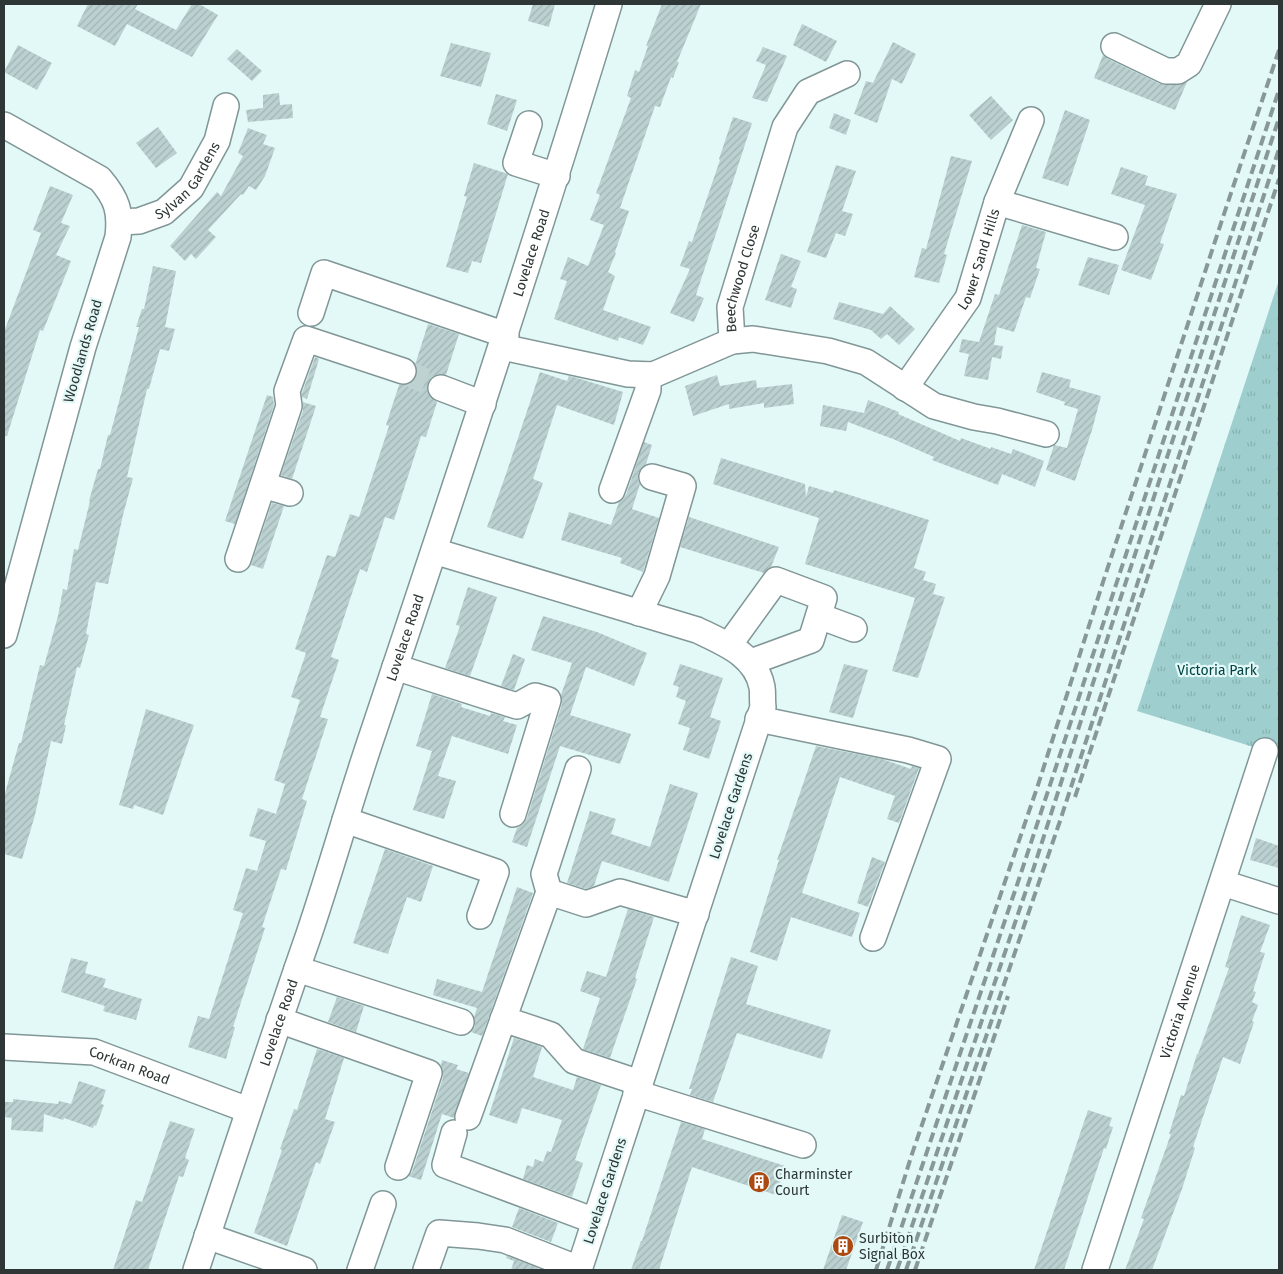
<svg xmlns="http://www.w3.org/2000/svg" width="1283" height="1274" font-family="'Fira Sans',sans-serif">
  <defs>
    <pattern id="park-tufts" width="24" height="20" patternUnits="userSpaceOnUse" patternTransform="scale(1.25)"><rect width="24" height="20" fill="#9ecfce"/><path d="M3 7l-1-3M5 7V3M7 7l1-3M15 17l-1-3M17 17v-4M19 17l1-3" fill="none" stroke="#88b2b2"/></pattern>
    <pattern id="building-hatch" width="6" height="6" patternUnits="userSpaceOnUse" patternTransform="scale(1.25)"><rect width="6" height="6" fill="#bbd1d1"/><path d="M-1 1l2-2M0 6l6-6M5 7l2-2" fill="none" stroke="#a1b4b4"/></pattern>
  </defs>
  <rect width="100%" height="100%" fill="#e2f9f8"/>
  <path fill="url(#park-tufts)" d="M 1279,280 L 1279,755 L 1137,711 Z"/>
  <path fill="url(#building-hatch)" d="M 88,4 L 138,4 L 135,9 L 176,30 L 192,4 L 199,4 L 218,15 L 192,57 L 127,24 L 115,46 L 77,26 Z
    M 533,4 L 555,4 L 549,27 L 528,21 Z
    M 662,4 L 701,4 L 677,62 L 679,62 L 673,78 L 671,77 L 660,107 L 655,106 L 620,208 L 629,211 L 615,252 L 616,253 L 608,272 L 615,276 L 603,310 L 651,327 L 643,345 L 619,337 L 618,341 L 554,319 L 567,281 L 560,279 L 568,257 L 588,266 L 604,225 L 590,220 L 600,195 L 596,193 L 631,98 L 627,96 L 635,70 L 639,72 L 648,46 L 646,46 Z
    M 802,24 L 837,41 L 826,62 L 793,45 Z
    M 893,42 L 916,54 L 902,84 L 892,79 L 877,123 L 854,114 L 866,81 L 873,83 Z
    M 451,43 L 491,53 L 481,87 L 440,76 Z
    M 18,45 L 52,63 L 37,90 L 4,72 Z
    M 763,47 L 787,56 L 767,102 L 752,98 L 766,65 L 756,61 Z
    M 237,49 L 262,71 L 252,81 L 227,59 Z
    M 1103,55 L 1108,59 L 1160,84 L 1178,85 L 1187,82 L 1175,110 L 1094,78 Z
    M 279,93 L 280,105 L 292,104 L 293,118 L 248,122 L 246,110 L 263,108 L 263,95 Z
    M 496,94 L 517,100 L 507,131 L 487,124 Z
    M 991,96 L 1013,120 L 991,140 L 969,115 Z
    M 1065,110 L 1090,120 L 1068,186 L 1042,178 Z
    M 834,113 L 851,120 L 846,135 L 829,128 Z
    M 733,117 L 752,123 L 696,295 L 704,298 L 694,322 L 670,313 L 690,269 L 680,266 L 689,241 L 692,242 L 720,160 L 719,159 Z
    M 158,127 L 177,153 L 156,168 L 136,143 Z
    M 248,128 L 267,135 L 263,144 L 275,148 L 265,176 L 256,190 L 249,186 L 243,195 L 241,194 L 208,230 L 216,237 L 196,259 L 191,254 L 185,261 L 170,246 L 217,192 L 221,196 L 243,156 L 238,153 Z
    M 951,156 L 972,161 L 944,254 L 947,255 L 939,283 L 914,277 L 922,248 L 926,249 Z
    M 474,163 L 508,174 L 481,263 L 472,261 L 468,273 L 446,267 L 467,197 L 464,196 Z
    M 836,165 L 856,171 L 842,211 L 853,214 L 845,236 L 836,233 L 826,258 L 807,252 Z
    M 1121,167 L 1148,176 L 1145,185 L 1177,194 L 1160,243 L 1164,244 L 1151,280 L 1121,270 L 1145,205 L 1111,194 Z
    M 50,186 L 73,195 L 61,223 L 70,226 L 56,255 L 71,261 L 43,331 L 40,330 L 7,436 L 4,436 L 4,332 L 41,233 L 33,230 Z
    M 1022,225 L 1046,232 L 1036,268 L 1040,269 L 1030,298 L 1026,297 L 1014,332 L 997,327 L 994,345 L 1003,346 L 1001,359 L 992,357 L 988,380 L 964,376 L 969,354 L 959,352 L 962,339 L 979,342 L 995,294 L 999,295 Z
    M 781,254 L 801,261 L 791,287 L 797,289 L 791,308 L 765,300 Z
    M 1088,257 L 1119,265 L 1109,295 L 1078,285 Z
    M 153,266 L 176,271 L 165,327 L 175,329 L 169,351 L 160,349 L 149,389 L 147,389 L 127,477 L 133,478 L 123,515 L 108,584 L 96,582 L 86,634 L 89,635 L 80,668 L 77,667 L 64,725 L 66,725 L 62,744 L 51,741 L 35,815 L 22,859 L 4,854 L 4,797 L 19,743 L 21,743 L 40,665 L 44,666 L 58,616 L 63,589 L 67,590 L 74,549 L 78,550 L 90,501 L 89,501 L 98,469 L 100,469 L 108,435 L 110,435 L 139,327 L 136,327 L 142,309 L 144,309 Z
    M 839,302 L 883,314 L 890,306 L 915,329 L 899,345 L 887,334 L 881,339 L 871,330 L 833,319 Z
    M 428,324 L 459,334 L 446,375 L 438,374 L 432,377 L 428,382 L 427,390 L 430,397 L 437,402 L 426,437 L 421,436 L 394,520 L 385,517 L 367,572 L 360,569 L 331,657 L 339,660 L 320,717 L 328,719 L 302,799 L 307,801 L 286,870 L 281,869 L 262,927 L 265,928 L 233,1027 L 235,1027 L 226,1059 L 188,1047 L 198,1016 L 209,1019 L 243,913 L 233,910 L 246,868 L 257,871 L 266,841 L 249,836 L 258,808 L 276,814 L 285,784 L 274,780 L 300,700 L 291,697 L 306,653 L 295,649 L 327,555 L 335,557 L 350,514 L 359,517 L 389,426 L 386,425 L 399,385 L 406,385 L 412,382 L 416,376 L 417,369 L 415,365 Z
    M 315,357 L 319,359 L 307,399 L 302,397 L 302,393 Z
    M 540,372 L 567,381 L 569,376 L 577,378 L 623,392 L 614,425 L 557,405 L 533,479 L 543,483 L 523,539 L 487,527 L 506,474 Z
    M 1042,372 L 1071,380 L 1069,387 L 1101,396 L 1092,430 L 1075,481 L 1046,470 L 1054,445 L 1067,448 L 1078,409 L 1064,405 L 1065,402 L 1036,392 Z
    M 717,375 L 720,386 L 756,380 L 757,388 L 792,384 L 794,404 L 764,408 L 764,403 L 729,409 L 729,404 L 693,416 L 685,386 Z
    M 267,395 L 273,397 L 274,405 L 235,524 L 225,521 Z
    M 868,400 L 899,412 L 898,414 L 960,441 L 961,438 L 991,449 L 991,447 L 1011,454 L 1013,449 L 1044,461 L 1035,487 L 1002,474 L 998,485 L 932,460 L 934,457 L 893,439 L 848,422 L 846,431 L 820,426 L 823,405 L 864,413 Z
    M 303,402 L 316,406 L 292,479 L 281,475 L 303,411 Z
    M 644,442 L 652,445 L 646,464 L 642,467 L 638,473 L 638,480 L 640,484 L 632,509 L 659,518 L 643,572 L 620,563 L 622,558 L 561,540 L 569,512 L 611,525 L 619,502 L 626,495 Z
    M 721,458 L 805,484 L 806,497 L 809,486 L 833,493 L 834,490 L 929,520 L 914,568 L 926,572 L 923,580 L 936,584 L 933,594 L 945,597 L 918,678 L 892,671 L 915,598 L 805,564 L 819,518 L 713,484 Z
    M 272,503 L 284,506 L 263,569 L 251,565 Z
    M 689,517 L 779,547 L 771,567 L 764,573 L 680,547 Z
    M 468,587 L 497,597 L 485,634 L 470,676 L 445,668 L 460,626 L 456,625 Z
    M 543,616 L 597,632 L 647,653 L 634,686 L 586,667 L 570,715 L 631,734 L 620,764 L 560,746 L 527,847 L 512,842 L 517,828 L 523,824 L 527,818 L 562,704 L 561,695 L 572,663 L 531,650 Z
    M 513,654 L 525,659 L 514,690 L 501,686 Z
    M 680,664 L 723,678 L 710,717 L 721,721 L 709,759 L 683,750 L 690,728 L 678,724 L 686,701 L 676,697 L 679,687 L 673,685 Z
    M 844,664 L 868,670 L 853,718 L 829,712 Z
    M 432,694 L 462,704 L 461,707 L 490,716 L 491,713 L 505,717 L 503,721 L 517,725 L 508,754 L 452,736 L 438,776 L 456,781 L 444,819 L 413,810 L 432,751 L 416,746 Z
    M 146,709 L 194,725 L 163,815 L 134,805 L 133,809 L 119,805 Z
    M 816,746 L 882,759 L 911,769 L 912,766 L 919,768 L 899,823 L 887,819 L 895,796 L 840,777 L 802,893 L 860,913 L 852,937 L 791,917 L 777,961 L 750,952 L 779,860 L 777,860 Z
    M 670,784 L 698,793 L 669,882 L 602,861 L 594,886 L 586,889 L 567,883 L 590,811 L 616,819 L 611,834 L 650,847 Z
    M 1256,838 L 1279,846 L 1279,868 L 1250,860 Z
    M 385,849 L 433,866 L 421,902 L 407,897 L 388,954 L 353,943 Z
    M 872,857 L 885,862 L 868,907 L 857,903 Z
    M 517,887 L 533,893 L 482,1036 L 471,1032 L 475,1026 L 474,1017 L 477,1008 L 433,995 L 437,979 L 482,992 Z
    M 628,909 L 654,917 L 635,978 L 637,979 L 610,1058 L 583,1049 L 600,998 L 580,991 L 587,971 L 606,977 Z
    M 1241,915 L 1270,925 L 1260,952 L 1265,953 L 1253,991 L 1256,992 L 1252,1002 L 1258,1005 L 1252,1021 L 1254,1022 L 1240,1064 L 1223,1057 L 1193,1147 L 1195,1148 L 1182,1189 L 1152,1270 L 1125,1270 L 1144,1219 L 1141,1218 L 1171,1134 L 1169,1134 L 1181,1095 L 1184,1096 L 1197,1054 L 1198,1054 L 1229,968 L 1225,967 Z
    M 731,957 L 758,966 L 746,1004 L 831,1030 L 822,1059 L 737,1033 L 713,1102 L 690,1095 L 692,1089 L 689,1089 Z
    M 71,958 L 88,962 L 85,973 L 106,979 L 103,987 L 142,999 L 136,1020 L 103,1011 L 105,1006 L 61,992 Z
    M 337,997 L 364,1006 L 356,1032 L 328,1022 Z
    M 514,1038 L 542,1047 L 533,1077 L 573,1090 L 577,1077 L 601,1085 L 575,1160 L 583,1163 L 572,1197 L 523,1179 L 527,1165 L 533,1167 L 535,1159 L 543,1162 L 547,1151 L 551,1152 L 562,1120 L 522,1108 L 517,1124 L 489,1115 Z
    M 317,1049 L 344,1058 L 325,1119 L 335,1122 L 320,1164 L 316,1162 L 287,1246 L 254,1233 L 282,1150 L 280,1149 L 294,1109 L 297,1110 Z
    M 442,1060 L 458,1065 L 456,1069 L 469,1073 L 454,1118 L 442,1114 L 421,1180 L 408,1176 L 412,1172 L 443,1078 L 443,1071 L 441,1065 Z
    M 79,1081 L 106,1090 L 101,1104 L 104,1105 L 96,1126 L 94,1125 L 93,1128 L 64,1118 L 63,1120 L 44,1114 L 43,1132 L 11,1130 L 12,1118 L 4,1117 L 4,1102 L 13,1102 L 13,1099 L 58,1104 L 59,1101 L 71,1104 Z
    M 1088,1110 L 1112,1118 L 1109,1126 L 1113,1127 L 1106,1149 L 1104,1148 L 1064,1270 L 1034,1270 Z
    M 170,1121 L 195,1129 L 185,1158 L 189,1160 L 183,1177 L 179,1176 L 148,1270 L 113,1270 L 136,1200 L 142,1202 Z
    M 681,1122 L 705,1129 L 702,1139 L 785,1166 L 776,1195 L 692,1167 L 659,1270 L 631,1270 L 641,1241 L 642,1241 Z
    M 519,1208 L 558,1223 L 551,1242 L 512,1227 Z
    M 842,1215 L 863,1222 L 846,1270 L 823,1270 Z
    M 507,1256 L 538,1268 L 538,1270 L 511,1270 L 514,1261 L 506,1258 Z"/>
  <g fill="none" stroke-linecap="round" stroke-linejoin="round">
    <path stroke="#bed2d1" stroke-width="25" stroke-dasharray="25 12" stroke-linecap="butt" d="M 403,371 L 441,388"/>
    <g stroke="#819696" stroke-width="28">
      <g id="minor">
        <path d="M 1114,46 L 1166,71 L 1178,71 L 1189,64 L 1218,4"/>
        <path d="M 529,124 L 516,163 L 557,176"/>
        <path d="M 4,125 L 100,179 C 117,199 121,211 118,237 L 83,347 L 4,635"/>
        <path d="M 997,202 L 1115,237"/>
        <path id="s1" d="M 120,222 L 139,221 L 164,212 L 191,188 L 217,141 L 226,106"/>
        <path d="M 311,313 L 324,273 L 506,335"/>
        <path d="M 732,341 L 753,339 L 828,351 L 866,362 L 934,406 L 974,417 L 997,421 L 1046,434"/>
        <path id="s2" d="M 502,347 L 628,374 L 653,375 L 732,341 L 730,307 L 785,127 L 808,92 L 847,74"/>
        <path d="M 441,388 L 483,404"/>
        <path id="s3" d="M 905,388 L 968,298 L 997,202 L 1031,120"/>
        <path d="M 263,485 L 290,493"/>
        <path d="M 612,490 L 648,390 L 648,375"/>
        <path d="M 434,551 L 697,630 C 724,643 756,655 762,687 C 763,693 762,700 763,707 L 579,1270"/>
        <path d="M 238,559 L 289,406 L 287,391 L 306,339 L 403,371"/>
        <path d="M 639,613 L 657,576 L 683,486 L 652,477"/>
        <path d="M 819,616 L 854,629"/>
        <path d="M 729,645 L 776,580 L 824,598 L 811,640 L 751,662"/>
        <path d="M 395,667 L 517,706 L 535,696 L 548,700 L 513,814"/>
        <path d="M 758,719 L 908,750 L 938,759 L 873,938"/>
        <path d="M 345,820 L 496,872 L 480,916"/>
        <path d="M 1223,883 L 1279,901"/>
        <path d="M 549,892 L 544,874 L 578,769"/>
        <path d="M 297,969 L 461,1022"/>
        <path d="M 503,1019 L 551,1035 L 574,1061 L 640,1083"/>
        <path d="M 279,1020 L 429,1073 L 398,1167"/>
        <path id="s4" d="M 4,1047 L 94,1052 L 248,1110"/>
        <path d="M 636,1093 L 803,1145"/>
        <path d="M 468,1117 L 549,892 L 586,904 L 620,892 L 696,914"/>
        <path d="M 454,1133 L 445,1165 L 595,1221"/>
        <path d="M 207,1236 L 304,1270"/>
        <path id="s5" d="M 196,1270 C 233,1158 270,1046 309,934 C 332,866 351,797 374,730 C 455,488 535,247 609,4"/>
        <path d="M 360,1270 L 383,1204"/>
        <path d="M 426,1270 L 439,1233 L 478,1236 L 505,1240 L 579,1269"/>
        <path id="s6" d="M 1095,1270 L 1265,751"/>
      </g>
    </g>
    <use href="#minor" stroke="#fff" stroke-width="25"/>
    <path stroke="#889797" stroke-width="4" stroke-dasharray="10 5" stroke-linecap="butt" d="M 1075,797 L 1279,179
      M 876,1270 L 911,1157 L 1038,785 L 1104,579 L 1224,214 L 1279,50
      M 887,1270 L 1021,873 L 1279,90
      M 897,1270 L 1034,867 L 1112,624 L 1279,118
      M 906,1270 L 1060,821 L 1279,149
      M 915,1270 L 1008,996"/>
  </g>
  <defs>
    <g id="building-disc" transform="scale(1.125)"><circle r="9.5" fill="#ac4911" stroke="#e2f9f8"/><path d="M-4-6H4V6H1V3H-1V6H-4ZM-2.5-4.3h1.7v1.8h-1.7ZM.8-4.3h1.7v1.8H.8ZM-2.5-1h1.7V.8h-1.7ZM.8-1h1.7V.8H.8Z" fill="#fff"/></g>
  </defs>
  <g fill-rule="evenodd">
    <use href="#building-disc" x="759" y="1182"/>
    <use href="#building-disc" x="843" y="1246"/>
  </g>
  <g text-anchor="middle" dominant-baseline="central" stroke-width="4.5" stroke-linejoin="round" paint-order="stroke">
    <g font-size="14" fill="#2e3636" stroke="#e2f9f8">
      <text stroke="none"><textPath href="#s1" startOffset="85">Sylvan Gardens</textPath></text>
      <text stroke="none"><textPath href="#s5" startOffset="1071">Lovelace Road</textPath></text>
      <text stroke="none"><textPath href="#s3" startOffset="150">Lower Sand Hills</textPath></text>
      <text stroke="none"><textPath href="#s2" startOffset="304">Beechwood Close</textPath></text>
      <text transform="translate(83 351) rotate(-74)">Woodlands Road</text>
      <text stroke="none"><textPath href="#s5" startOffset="666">Lovelace Road</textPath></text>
      <text transform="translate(731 806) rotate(-72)">Lovelace Gardens</text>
      <text stroke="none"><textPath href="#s6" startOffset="272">Victoria Avenue</textPath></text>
      <text stroke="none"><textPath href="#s5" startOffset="261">Lovelace Road</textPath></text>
      <text stroke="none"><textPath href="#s4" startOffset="128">Corkran Road</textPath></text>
      <text transform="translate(605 1191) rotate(-72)">Lovelace Gardens</text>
    </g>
    <g font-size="14" fill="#034343" stroke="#e2f9f8">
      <text x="1217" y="670">Victoria Park</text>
    </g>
    <g font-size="14" fill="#2e3636" stroke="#e2f9f8" text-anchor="start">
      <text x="775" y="1174">Charminster<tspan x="775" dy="16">Court</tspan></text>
      <text x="859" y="1238">Surbiton<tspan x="859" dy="16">Signal Box</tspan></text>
    </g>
  </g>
  <rect width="1283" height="1274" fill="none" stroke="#2e3636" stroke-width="10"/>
</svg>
